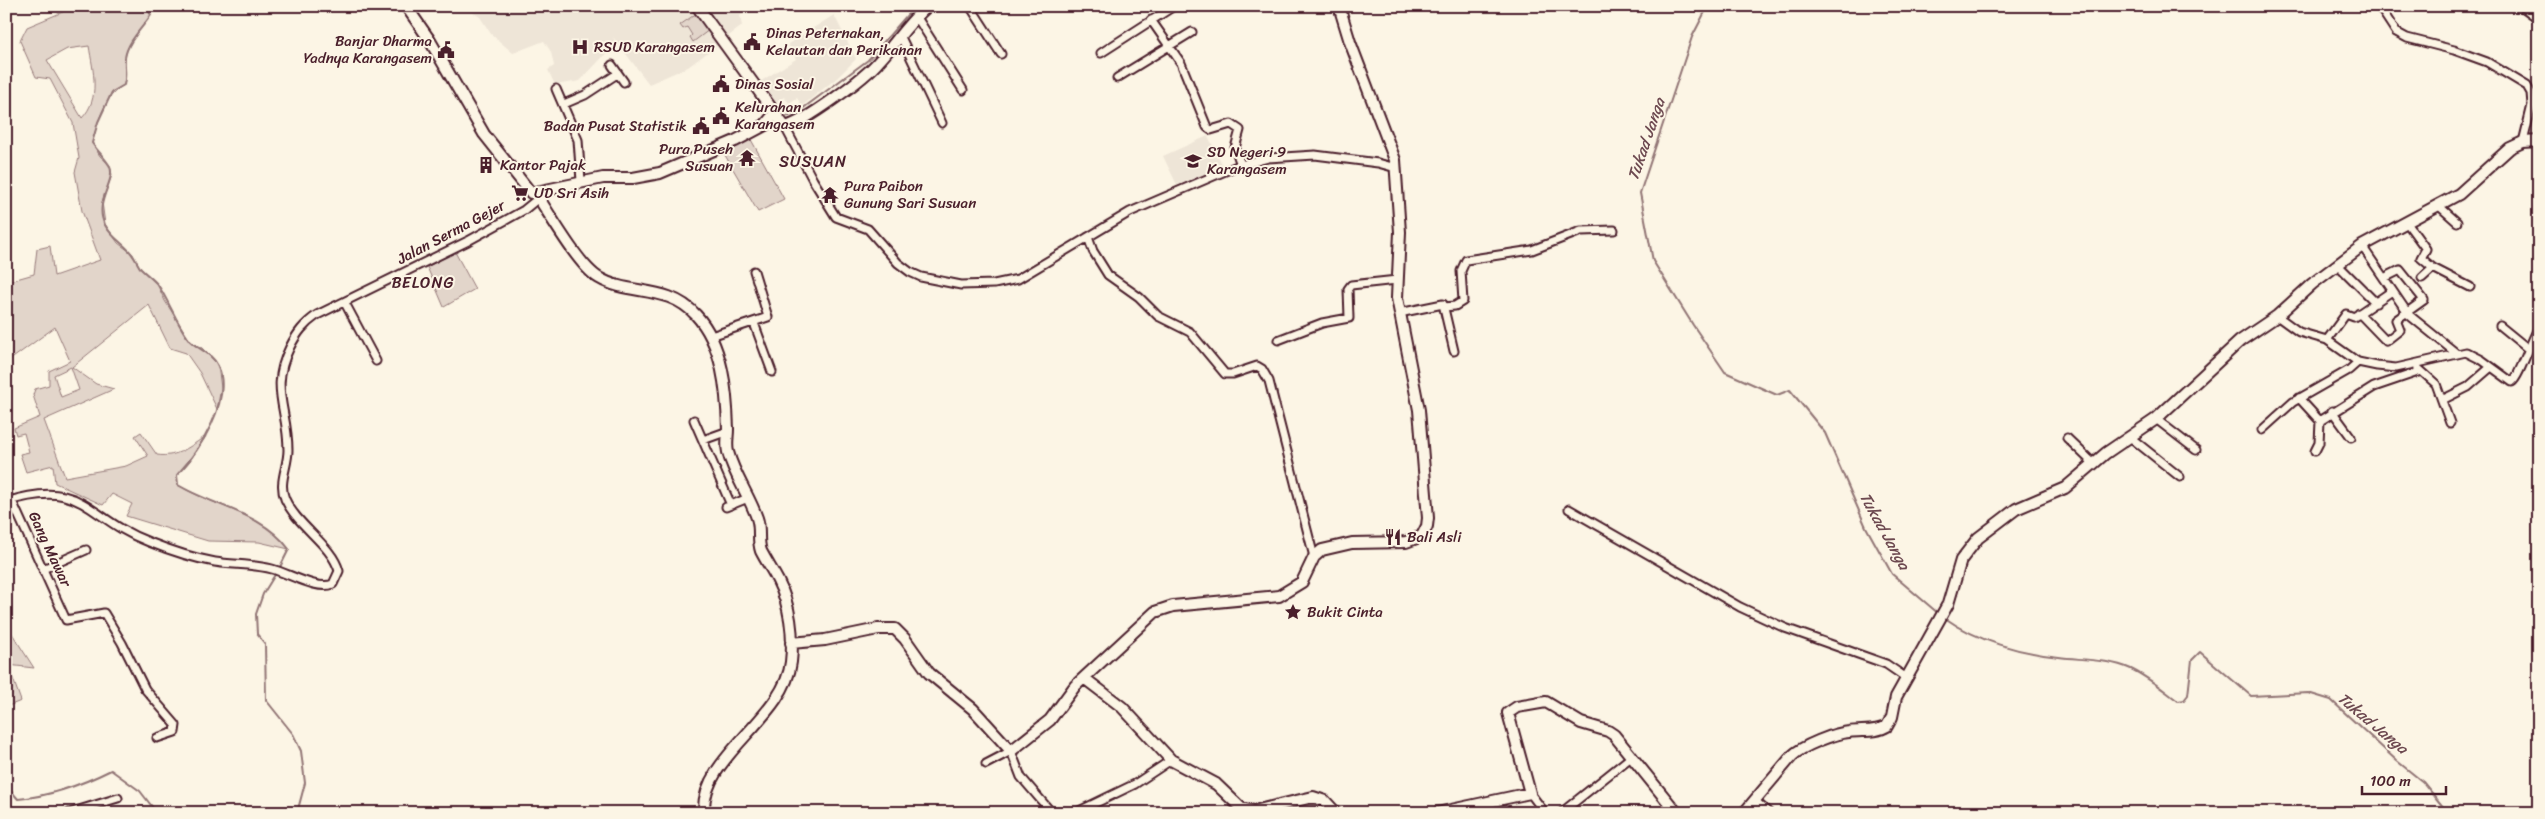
<svg xmlns="http://www.w3.org/2000/svg" width="2545" height="819" font-family="Sriracha,sans-serif">
  <rect width="100%" height="100%" fill="#fcf5e5"/>
  <filter id="ink" filterUnits="userSpaceOnUse"><feTurbulence type="fractalNoise" baseFrequency=".02" numOctaves="2"/><feDisplacementMap in="SourceGraphic" scale="10" xChannelSelector="R" yChannelSelector="G"/><feConvolveMatrix kernelMatrix="1 2 1 2 8 2 1 2 1" color-interpolation-filters="sRGB"/></filter>
  <g filter="url(#ink)">
    <path fill="#eee5d7" d="M 463,6 L 690,6 L 682,13 L 692,6 L 719,44 L 688,67 L 649,84 L 613,37 L 616,43 L 580,81 L 555,85 L 548,70 L 554,66 L 551,52 L 544,41 L 513,53 L 491,34 L 480,17 Z
      M 704,6 L 745,6 L 746,10 L 740,16 L 742,26 L 726,38 Z
      M 834,15 L 856,59 L 838,77 L 802,106 L 797,98 L 789,103 L 784,97 L 773,104 L 758,83 L 796,59 L 788,44 Z
      M 1208,136 L 1223,166 L 1177,185 L 1163,156 Z"/>
    <path fill="#e2d5ca" stroke="#967a7a" fill-rule="evenodd" d="M 77,6 L 146,6 L 151,15 C 143,27 127,42 125,58 C 124,69 127,74 124,85 C 104,96 98,122 92,143 L 100,156 L 110,165 L 112,175 L 102,202 L 105,224 L 118,243 L 133,254 L 140,268 L 157,284 L 165,301 L 191,342 L 202,348 L 218,365 L 221,388 L 217,409 L 200,373 L 186,353 L 170,348 L 149,305 L 72,367 L 96,384 L 114,389 L 44,420 L 65,477 L 126,466 L 148,456 L 135,436 L 141,432 L 157,455 C 178,458 190,446 206,436 L 190,461 L 177,475 L 178,485 C 213,507 263,513 289,549 L 259,542 L 208,541 L 126,516 L 132,504 L 112,494 L 103,505 L 55,483 L 53,465 L 26,472 L 20,454 L 29,452 L 24,433 L 16,435 L 14,428 L 40,417 L 33,395 L 35,389 L 49,385 L 49,371 L 70,361 L 55,327 L 6,363 L 6,282 L 34,274 L 37,249 L 50,246 L 54,276 L 100,260 L 82,211 L 75,172 L 79,158 L 73,123 L 50,79 L 36,77 L 20,41 L 27,27 ZM 89,46 C 93,71 101,98 82,118 L 47,60 L 67,49 ZM 71,367 L 79,390 L 61,397 L 54,375 Z
      M 697,13 L 709,30 L 693,42 L 690,37 L 692,35 L 687,27 L 683,29 L 680,25 Z
      M 749,136 L 784,199 L 758,212 L 722,150 Z
      M 455,252 L 475,289 L 444,307 L 427,267 Z
      M 6,624 L 34,668 L 8,665 L 21,701 L 8,706 L 6,703 Z"/>
    <g fill="none" stroke-linecap="round" stroke-linejoin="round">
      <path stroke="#917474" stroke-width="2" d="M 146,6 L 151,15 C 143,27 127,42 125,58 C 124,69 127,74 124,85 L 112,92 L 98,122 L 92,143 C 96,149 110,164 110,167 C 116,182 93,202 105,225 C 113,240 127,245 133,256 C 136,260 138,265 141,269 C 146,274 153,279 158,285 C 169,301 177,325 190,341 C 198,349 213,354 218,366 C 233,400 199,451 177,475 L 178,485 C 213,506 263,513 289,549 L 279,569
        M 1708,6 L 1692,37 L 1640,193 L 1653,261 L 1693,325 L 1725,372 L 1777,395 L 1790,390 L 1825,433 L 1866,527 L 1892,574 L 1939,614
        M 782,118 L 798,112 L 868,60 L 915,6
        M 276,573 L 263,594 L 256,614 L 257,634 L 265,644 L 266,700 L 293,734 L 301,751 L 305,783 L 297,813
        M 1945,618 C 1977,641 2020,653 2059,657 C 2082,660 2109,659 2131,669 C 2148,677 2163,690 2178,701 L 2184,700 L 2188,695 L 2192,660 L 2200,652 L 2251,696 L 2308,693 L 2331,700 L 2397,761 L 2423,782 L 2448,813
        M 6,791 L 12,792 L 18,799 C 52,796 81,785 111,770 L 140,791 L 157,813"/>
      <g stroke="#4a1f2b" stroke-width="11">
        <path id="street" d="M 970,6 L 1001,54
          M 2379,6 L 2396,32 L 2407,38 L 2454,50 L 2487,62 L 2527,86 L 2531,93 L 2532,105 L 2523,142
          M 2521,6 L 2539,19
          M 916,16 L 963,90
          M 1151,20 L 1181,63 L 1207,127 L 1211,130 L 1231,124 L 1240,130 L 1235,148 L 1241,165
          M 900,35 L 942,123
          M 1101,53 L 1174,6
          M 612,65 L 624,82
          M 1117,78 L 1192,32
          M 556,89 L 578,140 L 581,181
          M 564,104 L 585,95 L 617,74
          M 785,127 L 813,180 L 836,217 L 868,229 L 898,263 L 910,272 L 921,277 L 961,285 L 994,284 L 1018,279 L 1130,212 L 1237,166 L 1268,158 L 1315,155 L 1378,163 L 1396,168
          M 2439,206 L 2457,222
          M 2407,223 L 2426,249 L 2421,258 L 2433,268 L 2422,278
          M 1088,237 L 1093,251 L 1108,275 L 1139,297 L 1158,316 L 1190,332 L 1225,374 L 1233,374 L 1257,366 L 1262,369 L 1269,381 L 1314,557
          M 2362,246 L 2409,315 L 2456,353
          M 2337,264 L 2376,303
          M 2433,268 L 2470,287
          M 345,303 L 376,361
          M 1444,307 L 1455,306 L 1463,301 L 1461,271 L 1466,260 L 1532,250 L 1581,231 L 1614,230
          M 1399,313 L 1443,304 L 1454,351
          M 2359,313 L 2386,341 L 2400,330 L 2396,320 L 2424,300 L 2400,270 L 2384,278
          M 2277,316 L 2299,332 L 2327,340 L 2358,362 L 2377,366 L 2396,368 L 2466,352 L 2482,360 L 2512,382 C 2519,378 2532,338 2539,327
          M 754,323 L 772,372
          M 2500,326 L 2527,348
          M 711,336 L 768,317 L 754,271
          M 1278,340 L 1322,323 L 1349,318 L 1348,289 L 1351,285 L 1397,280
          M 2327,340 L 2346,314 L 2354,317 L 2392,291
          M 2418,368 L 2436,384 L 2450,423
          M 2299,398 L 2320,421 L 2374,387 L 2421,371
          M 2442,400 L 2468,387 L 2491,367
          M 2332,411 L 2351,437
          M 2156,419 L 2196,450
          M 694,420 L 731,505
          M 2262,430 L 2293,402 L 2349,370 L 2358,362
          M 2130,437 L 2180,477
          M 2067,438 L 2094,464
          M 703,440 L 728,431
          M 2315,451 L 2319,443 L 2320,421
          M 6,492 L 10,501
          M 12,501 L 66,620 L 104,613 L 122,643 L 145,689 L 176,725 L 175,732 L 157,738
          M 6,502 C 85,477 85,518 149,542 C 169,550 193,558 215,562 C 233,565 253,564 272,569 C 288,573 318,591 333,584 L 339,571 C 332,545 297,526 285,499 C 278,482 288,467 288,450 C 288,408 269,389 290,347 C 297,333 304,324 317,315 L 468,241 L 524,210 L 535,201
          M 726,507 L 748,498
          M 1569,509 L 1740,607 L 1785,628 L 1886,664 L 1905,677
          M 43,569 L 86,550
          M 986,764 L 1011,751 L 1021,777 L 1052,813
          M 1530,793 L 1545,813
          M 1755,801 L 1769,813
          M 69,813 L 118,798
          M 1075,813 L 1135,784 L 1171,760
          M 1561,813 L 1631,757"/>
      </g>
      <g stroke="#4a1f2b" stroke-width="14">
        <path id="secondary" d="M 406,6 L 429,39 L 484,134 L 531,193
          M 697,6 L 785,127 C 804,123 866,77 879,61 C 896,43 908,22 928,6
          M 540,192 L 540,200 C 553,220 580,267 599,278 C 629,296 668,284 696,315 C 723,344 727,392 728,429 C 728,437 726,444 728,452 C 734,475 749,495 757,518 C 761,529 757,540 761,551 C 766,561 773,571 778,581 C 790,605 794,635 791,662 C 785,718 700,757 704,813
          M 531,193 L 603,178 L 633,178 L 660,173 L 735,141 L 765,125 L 775,113
          M 791,643 L 825,640 L 878,629 L 895,629 L 905,639 L 929,673 L 973,709 L 1011,751 L 1050,720 L 1075,686 L 1155,612 L 1173,606 L 1279,596 L 1302,582 L 1314,557 L 1322,550 L 1352,543 L 1406,542 L 1422,536 L 1427,526 L 1428,518 L 1419,410 L 1397,298 L 1400,232 L 1395,160 L 1350,42 L 1339,6
          M 1084,678 L 1122,707 L 1171,760 L 1216,784 L 1241,808 L 1254,811 L 1313,797 L 1325,801 L 1336,813
          M 1437,813 L 1530,793 L 1508,713 L 1517,707 L 1546,702 L 1581,723 L 1608,731 L 1614,735 L 1677,813
          M 1744,813 L 1792,756 C 1802,746 1835,733 1849,732 C 1861,730 1876,733 1887,726 L 1892,717 L 1896,697 L 1948,604 L 1961,560 L 1978,538 L 2016,509 L 2065,488 L 2106,453 L 2156,419 L 2240,341 L 2277,316 L 2312,284 L 2362,246 L 2459,194 L 2510,148 L 2523,142 L 2539,141"/>
      </g>
      <use href="#street" stroke="#fcf5e5" stroke-width="7"/>
      <use href="#secondary" stroke="#fcf5e5" stroke-width="10"/>
    </g>
  </g>
  <defs>
    <g id="civic-bare" transform="scale(1.35)"><path d="M-.6-6.5H3V-4.5H.6V-3L4-1V1h2V6H-6V1h2V-1L-.6-3ZM-1.2 2.5V6h2.4V2.5Z" fill="#4a1f2b" stroke="#fcf5e5" stroke-width="2.5" paint-order="stroke"/></g>
    <g id="hospital-bare" transform="scale(1.35)"><path d="M-5-5h3v3.5h4V-5h3V5h-3V1.5h-4V5h-3Z" fill="#4a1f2b" stroke="#fcf5e5" stroke-width="2.5" paint-order="stroke"/></g>
    <g id="temple-bare" transform="scale(1.35)"><path d="M0-6L5-2H3V0L6.5 2.5H4V6H1.5V3h-3V6H-4V2.5H-6.5L-3 0V-2H-5Z" fill="#4a1f2b" stroke="#fcf5e5" stroke-width="2.5" paint-order="stroke"/></g>
    <g id="school-bare" transform="scale(1.35)"><path d="M0-5L7-2L0 1L-7-2ZM-4 1L0 2.5L4 1V4Q0 6-4 4Z" fill="#4a1f2b" stroke="#fcf5e5" stroke-width="2.5" paint-order="stroke"/></g>
    <g id="building-bare" transform="scale(1.35)"><path d="M-4-6H4V6H1V3H-1V6H-4ZM-2.5-4.3h1.7v1.8h-1.7ZM.8-4.3h1.7v1.8H.8ZM-2.5-1h1.7V.8h-1.7ZM.8-1h1.7V.8H.8Z" fill="#4a1f2b" stroke="#fcf5e5" stroke-width="2.5" paint-order="stroke"/></g>
    <g id="supermarket-bare" transform="scale(1.35)"><path d="M-6-5.5h2.5l.6 2H6L4.5 2H-2.5L-4.4-4H-6ZM-1.5 3.2a1.3 1.3 0 1 0 .1 0ZM3 3.2a1.3 1.3 0 1 0 .1 0Z" fill="#4a1f2b" stroke="#fcf5e5" stroke-width="2.5" paint-order="stroke"/></g>
    <g id="restaurant-bare" transform="scale(1.35)"><path d="M-5-6h1v4h1v-4h1v4h1v-4h1v5L-1.5 .5V6h-2V.5L-5-1ZM5-6V6H3V1.5H1.5Q1.5-4 5-6Z" fill="#4a1f2b" stroke="#fcf5e5" stroke-width="2.5" paint-order="stroke"/></g>
    <g id="sight-bare" transform="scale(1.35)"><path d="M0-6L1.8-2.2L6-1.7L2.9 1.2L3.7 5.4L0 3.3L-3.7 5.4L-2.9 1.2L-6-1.7L-1.8-2.2Z" fill="#4a1f2b" stroke="#fcf5e5" stroke-width="2.5" paint-order="stroke"/></g>
  </defs>
  <g fill-rule="evenodd">
    <use href="#civic-bare" x="752" y="42"/>
    <use href="#hospital-bare" x="580" y="47"/>
    <use href="#civic-bare" x="446" y="50"/>
    <use href="#civic-bare" x="721" y="84"/>
    <use href="#civic-bare" x="721" y="116"/>
    <use href="#civic-bare" x="701" y="126"/>
    <use href="#temple-bare" x="747" y="158"/>
    <use href="#school-bare" x="1193" y="161"/>
    <use href="#building-bare" x="486" y="165"/>
    <use href="#supermarket-bare" x="520" y="193"/>
    <use href="#temple-bare" x="830" y="195"/>
    <use href="#restaurant-bare" x="1393" y="537"/>
    <use href="#sight-bare" x="1293" y="612"/>
  </g>
  <g text-anchor="middle" dominant-baseline="central" stroke-width="4" stroke-linejoin="round" paint-order="stroke">
    <g font-size="15" fill="#4a1f2b" stroke="#fcf5e5" text-anchor="start">
      <text x="766" y="33">Dinas Peternakan,<tspan x="766" dy="17">Kelautan dan Perikanan</tspan></text>
      <text x="432" y="41" text-anchor="end">Banjar Dharma<tspan x="432" dy="17">Yadnya Karangasem</tspan></text>
      <text x="594" y="47">RSUD Karangasem</text>
      <text x="735" y="84">Dinas Sosial</text>
      <text x="735" y="107">Kelurahan<tspan x="735" dy="17">Karangasem</tspan></text>
      <text x="687" y="126" text-anchor="end">Badan Pusat Statistik</text>
      <text x="733" y="149" text-anchor="end">Pura Puseh<tspan x="733" dy="17">Susuan</tspan></text>
      <text x="1207" y="152">SD Negeri 9<tspan x="1207" dy="17">Karangasem</tspan></text>
      <text x="500" y="165">Kantor Pajak</text>
      <text x="844" y="186">Pura Paibon<tspan x="844" dy="17">Gunung Sari Susuan</tspan></text>
      <text x="534" y="193">UD Sri Asih</text>
      <text x="1407" y="537">Bali Asli</text>
      <text x="1307" y="612">Bukit Cinta</text>
    </g>
    <g font-size="15" fill="#4a1f2b" stroke="#fcf5e5">
      <text transform="translate(451 232) rotate(-28)">Jalan Serma Gejer</text>
      <text transform="translate(50 549) rotate(65)">Gang Mawar</text>
    </g>
    <g font-size="16" font-style="italic" fill="#6d4950" stroke="#fcf5e5">
      <text transform="translate(1646 139) rotate(-71)">Tukad Janga</text>
      <text transform="translate(1885 531) rotate(61)">Tukad Janga</text>
      <text transform="translate(2373 723) rotate(40)">Tukad Janga</text>
    </g>
    <g font-size="16" letter-spacing="1" fill="#4a1f2b" stroke="#fcf5e5">
      <text x="813" y="161">SUSUAN</text>
      <text x="423" y="282">BELONG</text>
    </g>
  </g>
  <rect width="2545" height="819" fill="none" stroke="#fcf5e5" stroke-width="25"/>
  <rect x="12" y="12" width="2520" height="794" fill="none" stroke="#4a1f2b" stroke-width="2" filter="url(#ink)"/>
  <path d="M2362 786v8h84v-8" fill="none" stroke="#4a1f2b" stroke-width="2.5"/>
  <text x="2370" y="786" font-size="15" fill="#4a1f2b" stroke="#fcf5e5" stroke-width="4" paint-order="stroke">100 m</text>
</svg>
